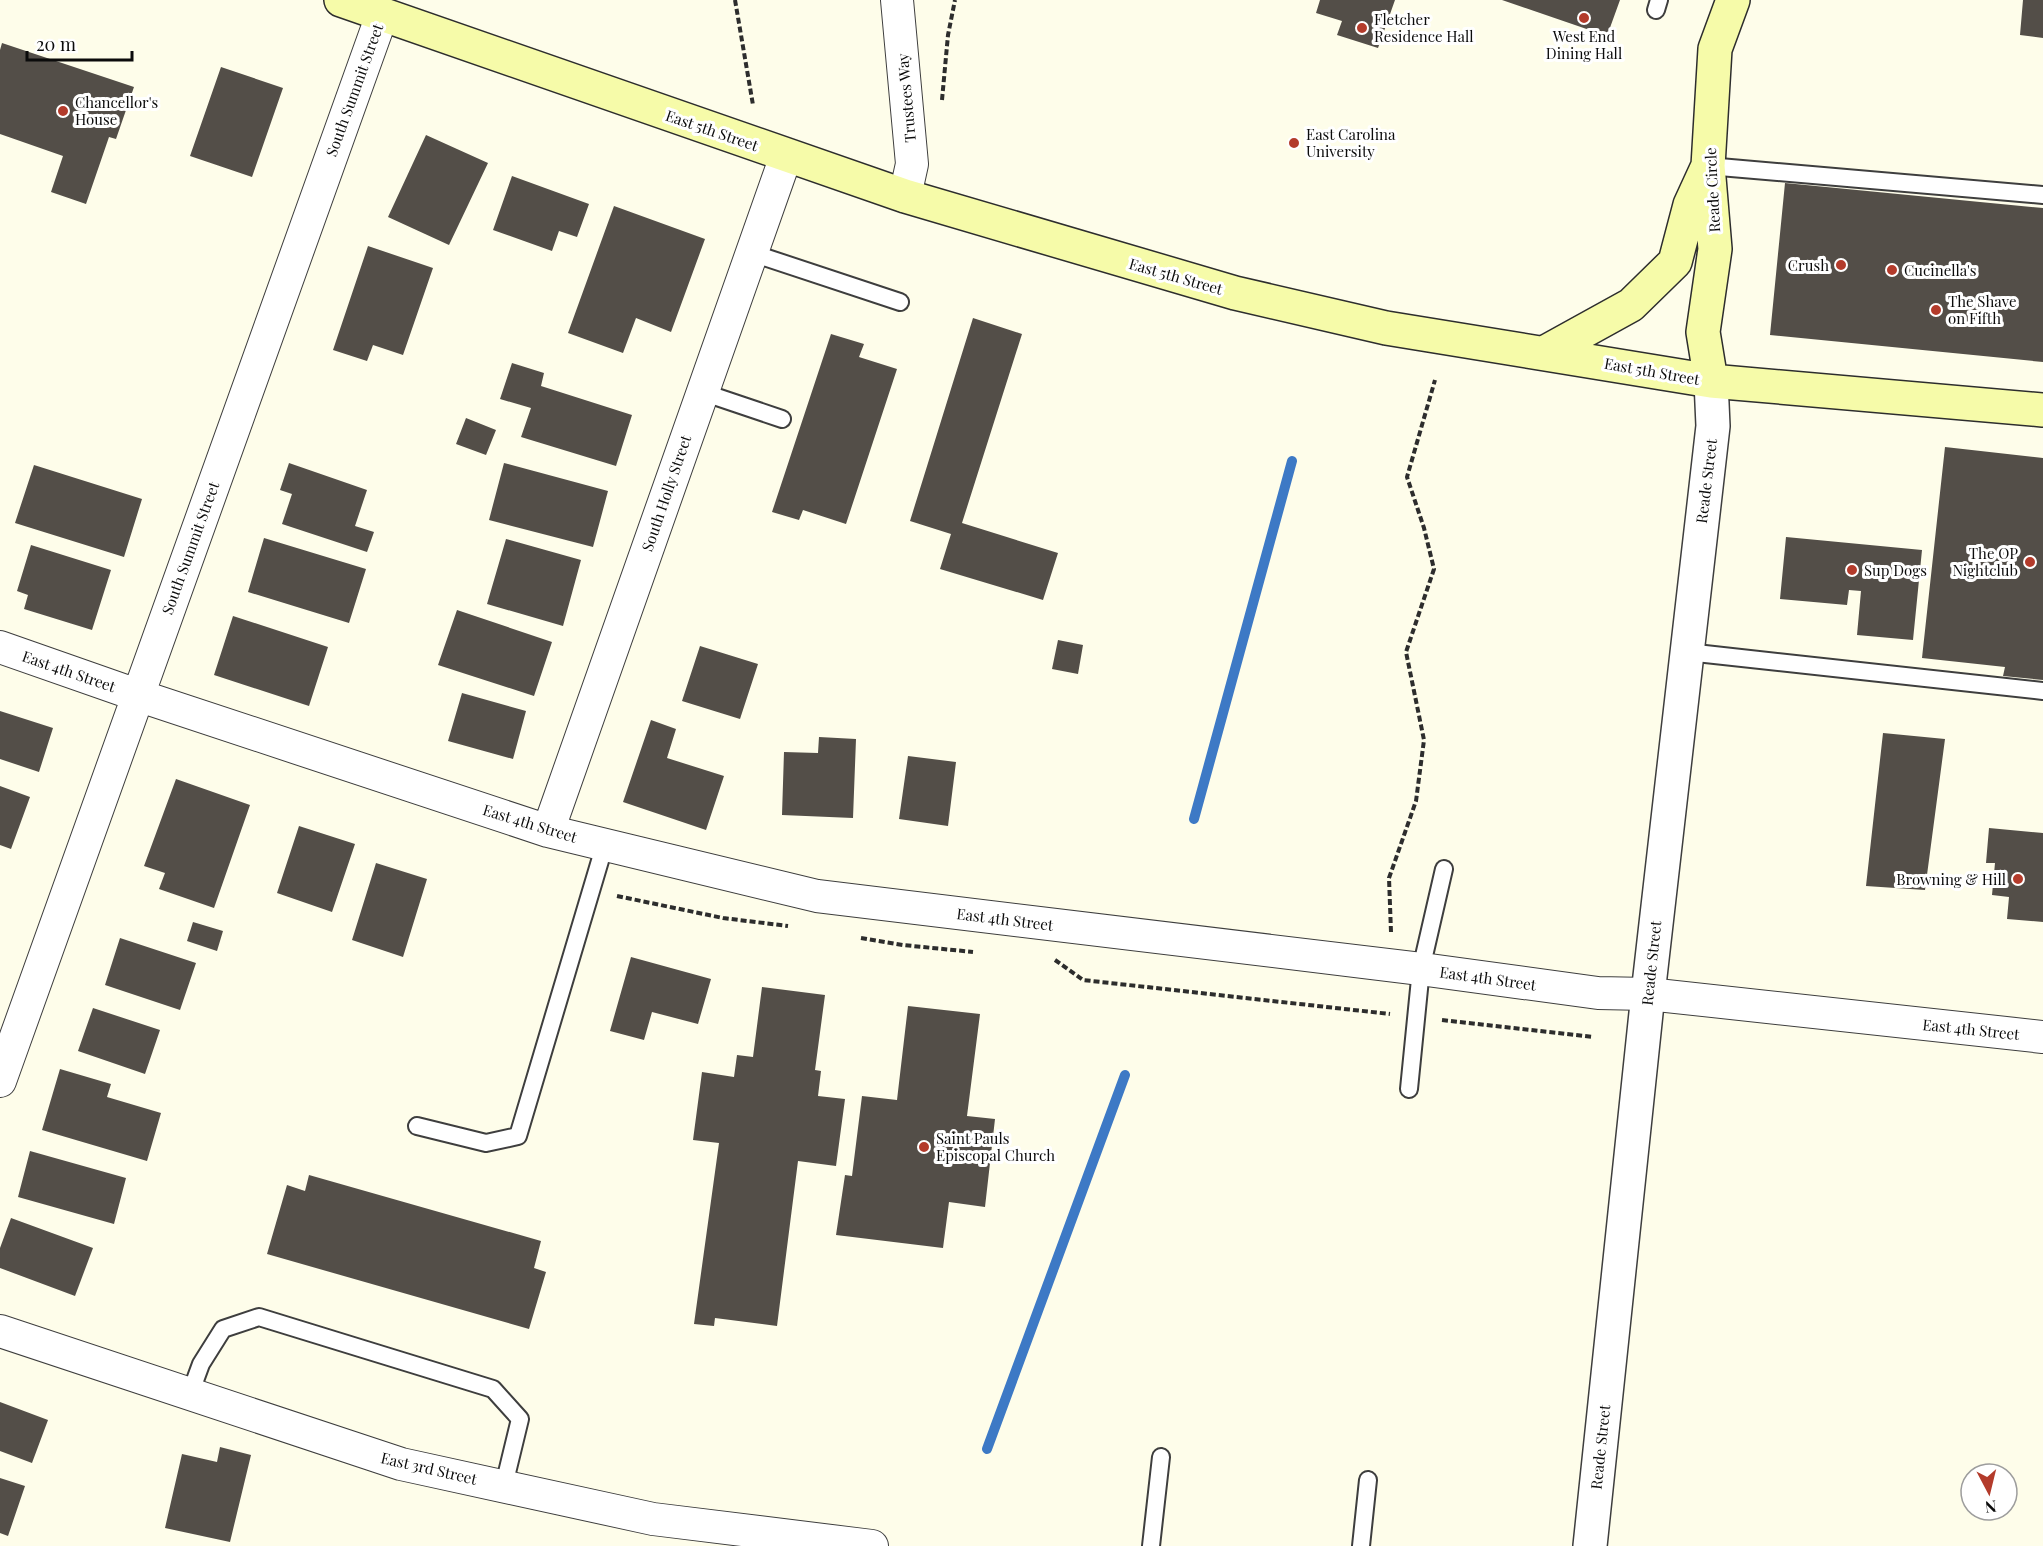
<svg xmlns="http://www.w3.org/2000/svg" width="2043" height="1546" font-family="'Playfair Display',serif">
  <rect width="100%" height="100%" fill="#fefdea"/>
  <g fill="none" stroke-linecap="round" stroke-linejoin="round">
    <path stroke="#3d79c5" stroke-width="10" d="M 1194,819 L 1292,461
      M 987,1449 L 1125,1075"/>
  </g>
  <path fill="#534e48" d="M 1320,0 L 1395,0 L 1378,48 L 1337,35 L 1342,21 L 1316,13 Z
    M 1502,0 L 1620,0 L 1607,36 Z
    M 2023,0 L 2043,0 L 2043,38 L 2020,35 Z
    M 2,43 L 134,87 L 116,139 L 109,137 L 86,204 L 51,192 L 63,156 L 0,134 L 0,50 Z
    M 221,67 L 283,88 L 252,177 L 190,156 Z
    M 426,135 L 488,163 L 449,245 L 388,217 Z
    M 512,176 L 589,204 L 577,237 L 559,231 L 552,251 L 493,230 Z
    M 1785,183 L 2043,208 L 2043,362 L 1770,335 Z
    M 614,206 L 705,239 L 671,332 L 636,318 L 623,353 L 568,333 Z
    M 368,246 L 433,268 L 403,355 L 373,345 L 367,361 L 333,350 Z
    M 973,318 L 1022,334 L 962,523 L 1058,553 L 1043,600 L 940,569 L 951,534 L 910,521 Z
    M 831,334 L 864,344 L 859,357 L 897,369 L 846,524 L 803,510 L 799,520 L 772,512 Z
    M 512,363 L 544,373 L 541,386 L 632,415 L 616,466 L 521,437 L 531,408 L 500,399 Z
    M 466,418 L 496,430 L 486,455 L 456,444 Z
    M 1945,447 L 2043,458 L 2043,680 L 2003,676 L 2005,667 L 1922,658 Z
    M 289,463 L 367,490 L 355,526 L 374,532 L 367,552 L 282,524 L 292,494 L 280,490 Z
    M 504,463 L 608,491 L 593,547 L 489,520 Z
    M 34,465 L 142,499 L 124,557 L 15,523 Z
    M 1786,537 L 1922,550 L 1913,640 L 1857,635 L 1861,591 L 1849,590 L 1847,605 L 1780,599 Z
    M 264,538 L 366,569 L 349,623 L 248,592 Z
    M 506,539 L 581,560 L 563,626 L 487,604 Z
    M 31,545 L 111,570 L 92,630 L 24,609 L 28,595 L 17,591 Z
    M 457,610 L 552,642 L 534,696 L 438,665 Z
    M 233,616 L 328,647 L 309,706 L 214,675 Z
    M 1058,640 L 1083,645 L 1078,674 L 1052,669 Z
    M 700,646 L 758,664 L 740,719 L 682,701 Z
    M 462,693 L 526,711 L 513,759 L 448,741 Z
    M 0,711 L 53,728 L 39,772 L 0,759 Z
    M 651,720 L 676,729 L 667,758 L 724,776 L 706,830 L 623,802 Z
    M 1883,733 L 1945,739 L 1925,890 L 1866,886 Z
    M 819,737 L 856,739 L 853,818 L 782,815 L 784,752 L 818,753 Z
    M 908,756 L 956,762 L 948,826 L 899,819 Z
    M 176,779 L 250,805 L 214,908 L 159,889 L 165,873 L 144,866 Z
    M 0,786 L 30,797 L 11,849 L 0,845 Z
    M 299,826 L 355,844 L 332,912 L 277,893 Z
    M 1989,828 L 2043,833 L 2043,922 L 2007,919 L 2009,897 L 1992,895 L 1995,863 L 1986,863 Z
    M 376,863 L 427,879 L 403,957 L 352,940 Z
    M 193,922 L 223,931 L 217,951 L 187,941 Z
    M 120,938 L 196,963 L 180,1010 L 105,985 Z
    M 631,957 L 711,979 L 698,1024 L 652,1012 L 644,1040 L 610,1031 Z
    M 762,987 L 825,995 L 815,1070 L 821,1071 L 818,1096 L 845,1099 L 836,1166 L 798,1161 L 777,1326 L 715,1318 L 714,1326 L 694,1324 L 719,1143 L 693,1140 L 702,1072 L 734,1077 L 737,1055 L 753,1057 Z
    M 908,1006 L 980,1014 L 967,1116 L 995,1119 L 985,1207 L 949,1202 L 943,1248 L 836,1235 L 845,1175 L 852,1176 L 862,1096 L 897,1100 Z
    M 93,1008 L 160,1030 L 145,1074 L 78,1051 Z
    M 60,1069 L 111,1084 L 107,1097 L 161,1113 L 147,1161 L 42,1130 Z
    M 30,1151 L 126,1178 L 114,1224 L 18,1197 Z
    M 309,1175 L 541,1241 L 534,1268 L 546,1272 L 529,1329 L 267,1254 L 287,1185 L 305,1191 Z
    M 11,1218 L 93,1248 L 75,1296 L 0,1268 L 0,1248 Z
    M 0,1402 L 48,1420 L 32,1463 L 0,1451 Z
    M 220,1447 L 251,1455 L 230,1542 L 165,1528 L 182,1454 L 217,1462 Z
    M 0,1478 L 25,1486 L 8,1536 L 0,1533 Z"/>
  <g fill="none" stroke-linecap="round" stroke-linejoin="round">
    <g stroke="#3e3e3e" stroke-width="20">
      <path id="service" d="M 1656,10 L 1659,0
        M 1708,166 L 2043,195
        M 752,253 L 900,302
        M 702,392 L 782,419
        M 1687,652 L 2043,691
        M 1409,1089 L 1421,969 L 1444,869
        M 417,1126 L 486,1143 L 518,1136 L 605,844
        M 190,1394 L 201,1364 L 223,1329 L 259,1317 L 493,1389 L 520,1419 L 504,1485
        M 1151,1546 L 1161,1457
        M 1361,1546 L 1368,1480"/>
    </g>
    <g stroke="#3e3e3e" stroke-width="34">
      <path id="minor" d="M 897,0 L 912,164 L 905,196
        M 0,647 L 137,695 L 548,831 L 817,896 L 1421,969 L 1598,993 L 1648,994 L 2043,1037
        M 548,831 L 786,156
        M 0,1081 L 382,15
        M 0,1331 L 401,1464 L 653,1519 L 872,1546"/>
    </g>
    <g stroke="#3e3e3e" stroke-width="36">
      <path id="tertiary" d="M 1590,1546 L 1648,994 L 1713,426 L 1711,381"/>
    </g>
    <g stroke="#2d2d2d" stroke-width="36">
      <path id="secondary" d="M 341,0 L 905,196 L 1235,293 L 1386,328 L 1711,381 L 2043,410
        M 1544,353 L 1631,305 L 1675,262 L 1690,205 L 1707,168
        M 1711,381 L 1703,332 L 1715,249 L 1708,166 L 1715,49 L 1733,0"/>
    </g>
    <path stroke="#2d2d2d" stroke-width="4" stroke-dasharray="6 3" stroke-linecap="butt" d="M 735,0 L 753,105
      M 942,100 L 948,35 L 955,0
      M 617,896 L 723,918 L 788,926
      M 1391,932 L 1389,878 L 1416,801 L 1424,740 L 1406,652 L 1434,569 L 1424,528 L 1407,477 L 1435,380
      M 861,938 L 903,945 L 973,952
      M 1055,960 L 1083,980 L 1390,1014
      M 1442,1020 L 1593,1037"/>
    <use href="#service" stroke="#fff" stroke-width="16"/>
    <use href="#minor" stroke="#fff" stroke-width="32"/>
    <use href="#tertiary" stroke="#fff" stroke-width="33"/>
    <use href="#secondary" stroke="#f6fba9" stroke-width="33"/>
  </g>
  <g fill="#b33b2b" stroke="#fff" stroke-width="2">
    <circle cx="1584" cy="18" r="6"/>
    <circle cx="1362" cy="28" r="6"/>
    <circle cx="63" cy="111" r="6"/>
    <circle cx="1294" cy="143" r="6"/>
    <circle cx="1841" cy="265" r="6"/>
    <circle cx="1892" cy="270" r="6"/>
    <circle cx="1936" cy="310" r="6"/>
    <circle cx="2030" cy="562" r="6"/>
    <circle cx="1852" cy="570" r="6"/>
    <circle cx="2018" cy="879" r="6"/>
    <circle cx="924" cy="1147" r="6"/>
  </g>
  <g text-anchor="middle" dominant-baseline="central" stroke-width="6" stroke-linejoin="round" paint-order="stroke">
    <g font-size="15" fill="#0b0b0b" stroke="#fff" text-anchor="start">
      <text x="1374" y="19">Fletcher<tspan x="1374" dy="17">Residence Hall</tspan></text>
      <text x="1584" y="36" text-anchor="middle">West End<tspan x="1584" dy="17">Dining Hall</tspan></text>
      <text x="75" y="102">Chancellor's<tspan x="75" dy="17">House</tspan></text>
      <text x="1306" y="134">East Carolina<tspan x="1306" dy="17">University</tspan></text>
      <text x="1829" y="265" text-anchor="end">Crush</text>
      <text x="1904" y="270">Cucinella's</text>
      <text x="1948" y="301">The Shave<tspan x="1948" dy="17">on Fifth</tspan></text>
      <text x="2018" y="553" text-anchor="end">The OP<tspan x="2018" dy="17">Nightclub</tspan></text>
      <text x="1864" y="570">Sup Dogs</text>
      <text x="2006" y="879" text-anchor="end">Browning &amp; Hill</text>
      <text x="936" y="1138">Saint Pauls<tspan x="936" dy="17">Episcopal Church</tspan></text>
    </g>
    <g font-size="15" fill="#0b0b0b" stroke="#fff">
      <text transform="translate(354 90) rotate(-70)">South Summit Street</text>
      <text transform="translate(906 98) rotate(-95)">Trustees Way</text>
      <text transform="translate(712 130) rotate(19)">East 5th Street</text>
      <text transform="translate(1712 190) rotate(-93)">Reade Circle</text>
      <text transform="translate(1176 276) rotate(16)">East 5th Street</text>
      <text transform="translate(1652 371) rotate(10)">East 5th Street</text>
      <text transform="translate(1706 481) rotate(-83)">Reade Street</text>
      <text transform="translate(666 493) rotate(-71)">South Holly Street</text>
      <text transform="translate(190 548) rotate(-70)">South Summit Street</text>
      <text transform="translate(69 671) rotate(19)">East 4th Street</text>
      <text transform="translate(530 823) rotate(17)">East 4th Street</text>
      <text transform="translate(1005 919) rotate(7)">East 4th Street</text>
      <text transform="translate(1651 963) rotate(-84)">Reade Street</text>
      <text transform="translate(1488 978) rotate(8)">East 4th Street</text>
      <text transform="translate(1971 1029) rotate(6)">East 4th Street</text>
      <text transform="translate(1600 1447) rotate(-84)">Reade Street</text>
      <text transform="translate(429 1468) rotate(13)">East 3rd Street</text>
    </g>
  </g>
  <g transform="translate(1989 1492) rotate(173)"><circle r="28" fill="#ffffff" stroke="#9d9d9d" stroke-width="1.5"/>
  <path d="M0-4.5L10 22L0 15L-10 22Z" fill="#b33b2b"/>
  <text y="-9" font-size="16" font-weight="bold" text-anchor="middle" fill="#0b0b0b">N</text>
  </g>
  <path d="M27 51v9h105v-9" fill="none" stroke="#0b0b0b" stroke-width="3"/>
  <text x="36" y="51" font-size="18" fill="#0b0b0b" stroke="#ffffff" stroke-width="4.5" paint-order="stroke">20 m</text>
</svg>
